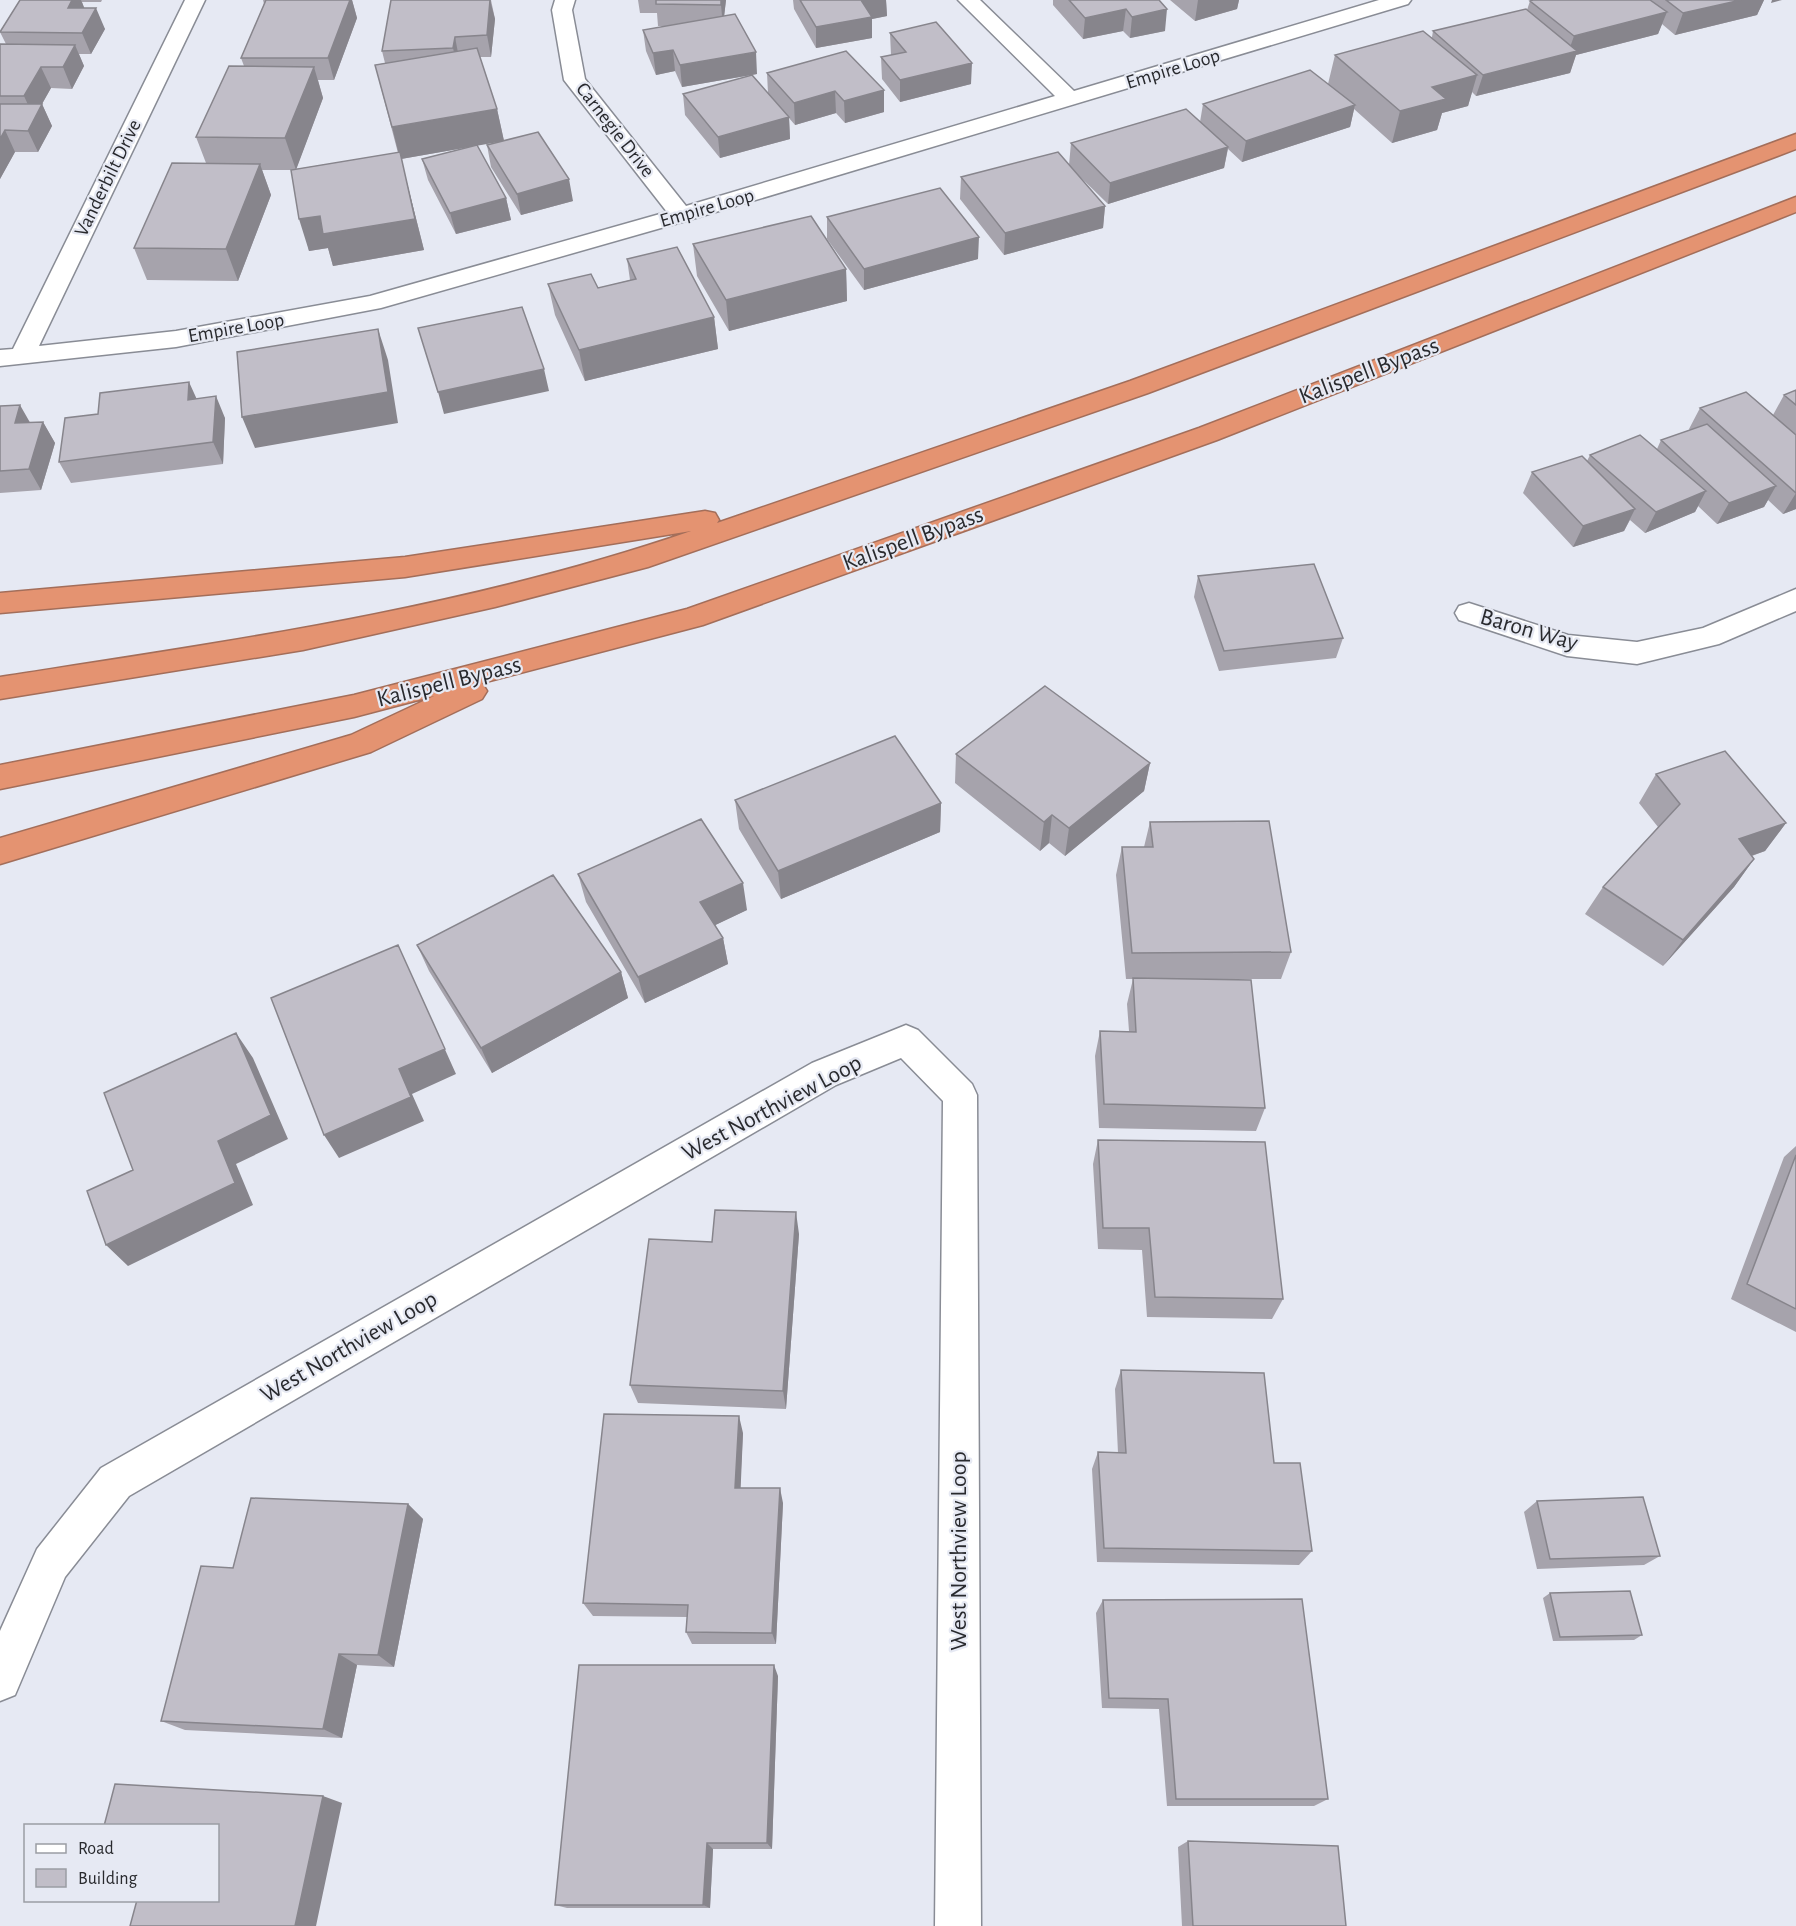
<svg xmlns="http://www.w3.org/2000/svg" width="1796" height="1926" font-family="'Alegreya Sans',sans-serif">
  <rect width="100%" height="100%" fill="#e6e9f3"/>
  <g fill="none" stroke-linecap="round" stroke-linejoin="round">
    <g stroke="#898c95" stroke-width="3">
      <path id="street" d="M 185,0 L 205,0 L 39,346 L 176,331 L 370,296 L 667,212 L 564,80 L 552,10 L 555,0 L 575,0 L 572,10 L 585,79 L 686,206 L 1055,96 L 958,0 L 980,0 L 1074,91 L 1379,0 L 1411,0 L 1408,4 L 689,220 L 381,308 L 176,347 L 0,366 L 0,350 L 13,349 Z
        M 1796,589 L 1796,611 L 1719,644 L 1637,664 L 1567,656 L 1459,620 L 1455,613 L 1459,606 L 1469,603 L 1568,635 L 1637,642 L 1703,628 Z
        M 906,1025 L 918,1030 L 972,1084 L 977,1095 L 981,1926 L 935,1926 L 943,1101 L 901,1058 L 836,1085 L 129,1496 L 65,1577 L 15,1695 L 0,1701 L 0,1631 L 37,1549 L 101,1468 L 812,1063 Z"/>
    </g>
    <g stroke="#a36e5a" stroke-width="3">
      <path id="highway" d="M 1796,134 L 1796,149 L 1148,393 L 648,567 L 495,607 L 303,650 L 0,699 L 0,677 C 232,641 468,608 691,531 L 405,577 L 0,613 L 0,593 L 405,557 L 705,511 L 715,513 L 719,520 L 717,523 L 1130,381 Z
        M 1796,197 L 1796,212 L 1217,440 L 703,625 L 482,683 L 487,691 L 482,699 L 371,752 L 0,864 L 0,838 L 351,735 L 434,696 L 354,717 L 0,789 L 0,765 L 354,695 L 687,609 L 1199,428 Z"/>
    </g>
    <use href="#street" fill="#fff" fill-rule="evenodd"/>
    <use href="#highway" fill="#e49371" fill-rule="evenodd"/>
  </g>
  <path fill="#a6a3ac" d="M 20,0 L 102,0 L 101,2 L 82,2 L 84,8 L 105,29 L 91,54 L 79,54 L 84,66 L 72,89 L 51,88 L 42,104 L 52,126 L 38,152 L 15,152 L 0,179 L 0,45 L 6,44 L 0,32 Z
    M 263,0 L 352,0 L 357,18 L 334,80 L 318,80 L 323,98 L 296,169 L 398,153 L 375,65 L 385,63 L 382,51 L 391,0 L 491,0 L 495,19 L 491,57 L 480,57 L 497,109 L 504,141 L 477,145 L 506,198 L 511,220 L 456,234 L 428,180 L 422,159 L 475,146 L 401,159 L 424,250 L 333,266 L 328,248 L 309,251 L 292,170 L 262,170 L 271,195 L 238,281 L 147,280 L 134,248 L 206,163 L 196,137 L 244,66 L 241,58 L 264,4 Z
    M 638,0 L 726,0 L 724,16 L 757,74 L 682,87 L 675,71 L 656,75 L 646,51 L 643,30 L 667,26 L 658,26 L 657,13 L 640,13 Z
    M 793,0 L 886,0 L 887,16 L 872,19 L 872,38 L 816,48 L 794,9 Z
    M 1053,0 L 1159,0 L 1165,31 L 1130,38 L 1123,31 L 1083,39 L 1053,5 Z
    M 1170,0 L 1239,0 L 1237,9 L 1195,21 Z
    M 1533,0 L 1764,0 L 1757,15 L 1675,35 L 1662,24 L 1658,34 L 1576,55 L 1570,73 L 1476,96 L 1472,92 L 1468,106 L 1442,113 L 1437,130 L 1392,143 L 1354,109 L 1350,127 L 1242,162 L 1228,149 L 1224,168 L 1108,204 L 1072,169 L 1105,206 L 1103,228 L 1004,255 L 960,199 L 961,177 L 1069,165 L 1071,143 L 1200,122 L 1203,104 L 1328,84 L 1335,55 L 1432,37 L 1433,31 L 1527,10 L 1530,1 Z
    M 890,33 L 971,84 L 900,102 L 882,79 L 881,57 L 891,55 Z
    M 767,73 L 884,90 L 884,112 L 845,123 L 836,113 L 795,125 L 789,118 L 790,139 L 720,158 L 685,115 L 683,94 L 768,93 Z
    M 487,145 L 573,201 L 521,215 L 491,167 Z
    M 827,217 L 978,259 L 864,290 L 827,239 Z
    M 693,244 L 846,269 L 847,301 L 729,331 L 697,276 Z
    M 627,259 L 714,317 L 718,349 L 585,381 L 555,315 L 548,284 L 598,288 L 630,280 Z
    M 1796,390 L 1796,509 L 1783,514 L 1768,500 L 1764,507 L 1717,524 L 1698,506 L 1695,512 L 1645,533 L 1630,520 L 1624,531 L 1573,547 L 1523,493 L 1532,472 L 1587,461 L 1590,455 L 1657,449 L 1661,440 L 1690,430 L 1689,429 L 1700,408 L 1773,415 L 1784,395 Z
    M 196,399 L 225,418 L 223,464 L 71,483 L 59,462 L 98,414 Z
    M 0,406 L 30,423 L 43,422 L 55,443 L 41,490 L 0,493 Z
    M 1198,576 L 1343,638 L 1336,658 L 1219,671 L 1194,597 Z
    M 956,754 L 1150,763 L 1144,791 L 1065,856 L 1049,843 L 1040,851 L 955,783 Z
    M 1656,774 L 1786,823 L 1765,851 L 1752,856 L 1754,859 L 1734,887 L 1663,966 L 1585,914 L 1603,887 L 1658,827 L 1639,803 Z
    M 735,800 L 941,803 L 940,832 L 781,899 L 739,829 Z
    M 1150,822 L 1291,952 L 1281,979 L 1171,979 L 1265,1108 L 1256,1131 L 1099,1128 L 1095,1056 L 1100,1031 L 1129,1031 L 1127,1004 L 1133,979 L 1126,979 L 1116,875 L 1122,847 L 1144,847 Z
    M 578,874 L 747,910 L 715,925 L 723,938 L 728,964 L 645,1003 L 586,902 Z
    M 417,945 L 621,972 L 628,998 L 492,1073 L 429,971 Z
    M 1098,1140 L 1283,1299 L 1272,1319 L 1147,1317 L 1142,1250 L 1098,1249 L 1093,1164 Z
    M 1796,1146 L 1796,1332 L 1731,1299 L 1784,1157 Z
    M 799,1234 L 786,1409 L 638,1403 L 630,1385 L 712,1242 Z
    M 1121,1370 L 1274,1463 L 1312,1551 L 1299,1565 L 1097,1562 L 1092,1469 L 1098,1452 L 1118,1453 L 1115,1389 Z
    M 743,1433 L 740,1488 L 783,1503 L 776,1644 L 692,1644 L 686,1632 L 687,1617 L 593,1616 L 583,1603 Z
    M 1537,1501 L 1660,1556 L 1644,1565 L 1537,1569 L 1524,1512 Z
    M 408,1504 L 423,1519 L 394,1667 L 357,1665 L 342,1738 L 185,1730 L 161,1721 L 233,1568 Z
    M 1550,1593 L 1642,1635 L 1634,1640 L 1553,1641 L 1543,1598 Z
    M 1103,1600 L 1328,1799 L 1314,1806 L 1167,1806 L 1159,1709 L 1102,1708 L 1096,1613 Z
    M 778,1676 L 772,1849 L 713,1849 L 710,1908 L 567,1908 L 555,1905 Z
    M 1188,1841 L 1346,1926 L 1182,1926 L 1178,1847 Z"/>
  <path fill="#87858c" d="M 72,0 L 81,0 L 86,12 L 68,8 Z
    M 350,0 L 352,0 L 357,18 L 334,80 L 328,58 Z
    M 490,0 L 495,19 L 491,57 L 487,35 Z
    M 721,0 L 726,0 L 723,26 L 721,5 Z
    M 861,0 L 886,0 L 887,16 L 872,19 L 872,38 L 816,48 L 816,27 Z
    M 1198,0 L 1239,0 L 1237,9 L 1195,21 Z
    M 1741,0 L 1764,0 L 1757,15 L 1675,35 L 1683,13 Z
    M 1772,0 L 1782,0 L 1771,3 Z
    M 96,8 L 105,29 L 91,54 L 82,33 Z
    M 1126,9 L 1123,31 L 1083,39 L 1085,18 Z
    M 1167,9 L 1165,31 L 1130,38 L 1132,17 Z
    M 1667,12 L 1658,34 L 1576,55 L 1570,73 L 1476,96 L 1483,75 L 1568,53 L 1574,36 Z
    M 455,37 L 459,58 L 458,70 L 453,48 Z
    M 75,45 L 84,66 L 72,89 L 63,67 Z
    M 673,50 L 675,71 L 656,75 L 653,53 Z
    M 756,52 L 757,74 L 682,87 L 680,65 Z
    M 972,63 L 971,84 L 900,102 L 900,80 Z
    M 41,67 L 51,88 L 34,118 L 24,96 Z
    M 314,67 L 323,98 L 296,170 L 285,138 Z
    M 1477,75 L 1468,106 L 1442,113 L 1437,130 L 1392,143 L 1400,111 L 1432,87 Z
    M 884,90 L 884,112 L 845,123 L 844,101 Z
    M 835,91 L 836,113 L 795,125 L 794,103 Z
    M 42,104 L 52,126 L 38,152 L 28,131 Z
    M 1355,105 L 1350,127 L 1242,162 L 1246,141 Z
    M 497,109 L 504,141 L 401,159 L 424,250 L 333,266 L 328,248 L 309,251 L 299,219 L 400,159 L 392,127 Z
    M 789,117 L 790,139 L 720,158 L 718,137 Z
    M 5,130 L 15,152 L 0,179 L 0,139 Z
    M 1228,147 L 1224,168 L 1108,204 L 1110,183 Z
    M 260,164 L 271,195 L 238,281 L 226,249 Z
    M 569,179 L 573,201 L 521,215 L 517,194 Z
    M 506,198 L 511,220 L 456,234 L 450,213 Z
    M 1105,206 L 1103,228 L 1004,255 L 1005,233 Z
    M 979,237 L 978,259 L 864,290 L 864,269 Z
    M 846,269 L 847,301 L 729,331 L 726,300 Z
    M 714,317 L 718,349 L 585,381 L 579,350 Z
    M 378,329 L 388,360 L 398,423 L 255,448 L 242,417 Z
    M 544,369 L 549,391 L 444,414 L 438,392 Z
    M 189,382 L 199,404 L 188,400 Z
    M 216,396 L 225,418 L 223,464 L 213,442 Z
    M 20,405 L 32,426 L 15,423 Z
    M 43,422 L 55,443 L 41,490 L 29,469 Z
    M 1776,486 L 1764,507 L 1717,524 L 1729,503 Z
    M 1706,491 L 1695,512 L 1645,533 L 1656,512 Z
    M 1796,493 L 1796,509 L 1783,514 Z
    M 1635,509 L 1624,531 L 1573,547 L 1583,526 Z
    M 1150,763 L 1144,791 L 1065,856 L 1069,828 Z
    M 941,803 L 940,832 L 781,899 L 778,871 Z
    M 1052,815 L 1049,843 L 1040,851 L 1044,822 Z
    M 1786,823 L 1765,851 L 1718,867 L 1739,839 Z
    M 1754,859 L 1734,887 L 1663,966 L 1683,940 Z
    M 743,883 L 747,910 L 705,930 L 700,902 Z
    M 723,938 L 728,964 L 645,1003 L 638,977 Z
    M 398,945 L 456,1074 L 412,1094 L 424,1121 L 339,1158 L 324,1135 L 399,1069 Z
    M 621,972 L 628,998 L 492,1073 L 481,1048 Z
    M 236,1033 L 253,1058 L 288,1139 L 236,1164 L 253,1205 L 128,1266 L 106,1245 L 218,1141 Z
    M 796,1212 L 799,1234 L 786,1409 L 783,1391 Z
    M 739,1416 L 743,1433 L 740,1503 L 735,1488 Z
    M 780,1488 L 783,1503 L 776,1644 L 772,1633 Z
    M 408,1504 L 423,1519 L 394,1667 L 378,1655 Z
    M 339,1654 L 357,1665 L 342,1738 L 323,1729 Z
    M 774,1665 L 778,1676 L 772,1849 L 767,1843 Z
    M 323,1796 L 342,1803 L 316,1926 L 295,1926 Z
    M 707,1843 L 713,1849 L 710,1908 L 703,1905 Z"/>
  <path fill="#c1bec8" stroke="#87858c" stroke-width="1.5" d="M 20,0 L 72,0 L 68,8 L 96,8 L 82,33 L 0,32 Z
    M 266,0 L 350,0 L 328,58 L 241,58 Z
    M 391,0 L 490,0 L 487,35 L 455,37 L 453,48 L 382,51 Z
    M 656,0 L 721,0 L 721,5 L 656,4 Z
    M 800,0 L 861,0 L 872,17 L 816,27 Z
    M 1069,0 L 1159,0 L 1167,9 L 1132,17 L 1126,9 L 1085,18 Z
    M 1533,0 L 1650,0 L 1667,12 L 1574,36 L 1530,1 Z
    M 1666,0 L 1741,0 L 1683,13 Z
    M 1526,9 L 1577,51 L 1483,75 L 1433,31 Z
    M 735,14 L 756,52 L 680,65 L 673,50 L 653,53 L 643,30 Z
    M 936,22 L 972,63 L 900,80 L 881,57 L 906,52 L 890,33 Z
    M 1423,31 L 1477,75 L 1432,87 L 1446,99 L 1400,111 L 1335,55 Z
    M 0,44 L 75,45 L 63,67 L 41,67 L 24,96 L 0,96 Z
    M 477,48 L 497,109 L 392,127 L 375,65 Z
    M 846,51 L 884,90 L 844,101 L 835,91 L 794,103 L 767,73 Z
    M 229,66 L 314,67 L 285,138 L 196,137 Z
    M 1310,70 L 1355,105 L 1246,141 L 1203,104 Z
    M 752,75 L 789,117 L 718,137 L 683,94 Z
    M 0,104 L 42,104 L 28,131 L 5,130 L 0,139 Z
    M 1186,109 L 1228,147 L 1110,183 L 1071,143 Z
    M 538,132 L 569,179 L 517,194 L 487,145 Z
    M 477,145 L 506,198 L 450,213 L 422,159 Z
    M 400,152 L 415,219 L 323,234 L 320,216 L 299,219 L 291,170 Z
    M 1058,152 L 1105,206 L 1005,233 L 961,177 Z
    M 172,163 L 260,164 L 226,249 L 134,248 Z
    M 940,188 L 979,237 L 864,269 L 827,217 Z
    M 811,216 L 846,269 L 726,300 L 693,244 Z
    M 677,247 L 714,317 L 579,350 L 548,284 L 591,274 L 598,288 L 636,279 L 627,259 Z
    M 522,307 L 544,369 L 438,392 L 418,328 Z
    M 378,329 L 388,392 L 242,417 L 237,352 Z
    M 189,382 L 188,400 L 216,396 L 213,442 L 59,462 L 65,418 L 98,414 L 100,393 Z
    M 1796,390 L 1796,405 L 1784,395 Z
    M 1746,392 L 1796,435 L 1796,493 L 1700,408 Z
    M 20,405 L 15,423 L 43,422 L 29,469 L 0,471 L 0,406 Z
    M 1707,424 L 1776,486 L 1729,503 L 1661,440 Z
    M 1640,435 L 1706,491 L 1656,512 L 1590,455 Z
    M 1582,456 L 1635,509 L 1583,526 L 1532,472 Z
    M 1314,564 L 1343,638 L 1224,651 L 1198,576 Z
    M 1045,686 L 1150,763 L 1069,828 L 1052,815 L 1044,822 L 956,754 Z
    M 895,736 L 941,803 L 778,871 L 735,800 Z
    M 1725,751 L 1786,823 L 1739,839 L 1754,859 L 1683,940 L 1603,887 L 1680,804 L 1656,774 Z
    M 701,819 L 743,883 L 700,902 L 723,938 L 638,977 L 578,874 Z
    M 1269,821 L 1291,952 L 1132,953 L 1122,847 L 1153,847 L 1150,822 Z
    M 553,875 L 621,972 L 481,1048 L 417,945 Z
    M 398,945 L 445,1049 L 399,1069 L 411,1097 L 324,1135 L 271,998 Z
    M 1133,978 L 1251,980 L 1265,1108 L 1104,1104 L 1100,1031 L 1136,1032 Z
    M 236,1033 L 271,1115 L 218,1141 L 235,1183 L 106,1245 L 87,1191 L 133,1170 L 104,1093 Z
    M 1098,1140 L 1265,1142 L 1283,1299 L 1155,1297 L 1149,1228 L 1103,1228 Z
    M 1796,1155 L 1796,1309 L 1747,1284 Z
    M 715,1210 L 796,1212 L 783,1391 L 630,1385 L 649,1239 L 712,1242 Z
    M 1121,1370 L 1264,1373 L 1274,1463 L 1300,1463 L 1312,1551 L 1104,1548 L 1098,1452 L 1126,1453 Z
    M 604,1414 L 739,1416 L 735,1488 L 780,1488 L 772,1633 L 686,1632 L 688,1605 L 583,1603 Z
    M 1643,1497 L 1660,1556 L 1550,1559 L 1537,1501 Z
    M 251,1498 L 408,1504 L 378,1655 L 339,1654 L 323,1729 L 161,1721 L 201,1566 L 233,1568 Z
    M 1630,1591 L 1642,1635 L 1560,1637 L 1550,1593 Z
    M 1302,1599 L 1328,1799 L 1176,1799 L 1168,1699 L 1109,1698 L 1103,1600 Z
    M 579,1665 L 774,1665 L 767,1843 L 707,1843 L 703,1905 L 555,1905 Z
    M 115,1784 L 323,1796 L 295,1926 L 130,1926 L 137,1900 L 218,1900 L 218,1826 L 104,1826 Z
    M 1188,1841 L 1338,1846 L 1346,1926 L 1193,1926 Z"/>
  <g text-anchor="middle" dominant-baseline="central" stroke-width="4.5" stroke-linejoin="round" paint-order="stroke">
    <g font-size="20" fill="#292a2e" stroke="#e6e9f3">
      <text transform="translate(1173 69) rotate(-17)">Empire Loop</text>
      <text transform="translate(615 130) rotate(52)">Carnegie Drive</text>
      <text transform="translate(108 178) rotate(-64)">Vanderbilt Drive</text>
      <text transform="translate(707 208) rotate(-16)">Empire Loop</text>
      <text transform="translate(236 328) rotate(-10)">Empire Loop</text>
    </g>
    <g font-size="24" fill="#292a2e" stroke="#e6e9f3">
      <text transform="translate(1369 371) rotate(-21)">Kalispell Bypass</text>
      <text transform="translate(913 539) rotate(-20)">Kalispell Bypass</text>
      <text transform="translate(1529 630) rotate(16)">Baron Way</text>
      <text transform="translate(449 682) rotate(-14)">Kalispell Bypass</text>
      <text transform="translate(772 1108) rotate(-28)">West Northview Loop</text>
      <text transform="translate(349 1347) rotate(-30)">West Northview Loop</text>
      <text transform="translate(959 1551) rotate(-90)">West Northview Loop</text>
    </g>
  </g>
  <rect x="24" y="1824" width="195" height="78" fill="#e6e9f3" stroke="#9a9da4" stroke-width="1.5"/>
  <rect x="36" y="1844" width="30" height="9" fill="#ffffff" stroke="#9a9da4" stroke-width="1.5"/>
  <text x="78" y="1854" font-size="18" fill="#292a2e">Road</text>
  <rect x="36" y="1869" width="30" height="18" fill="#c1bec8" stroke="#9a9da4" stroke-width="1.5"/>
  <text x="78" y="1884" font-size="18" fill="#292a2e">Building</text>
</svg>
